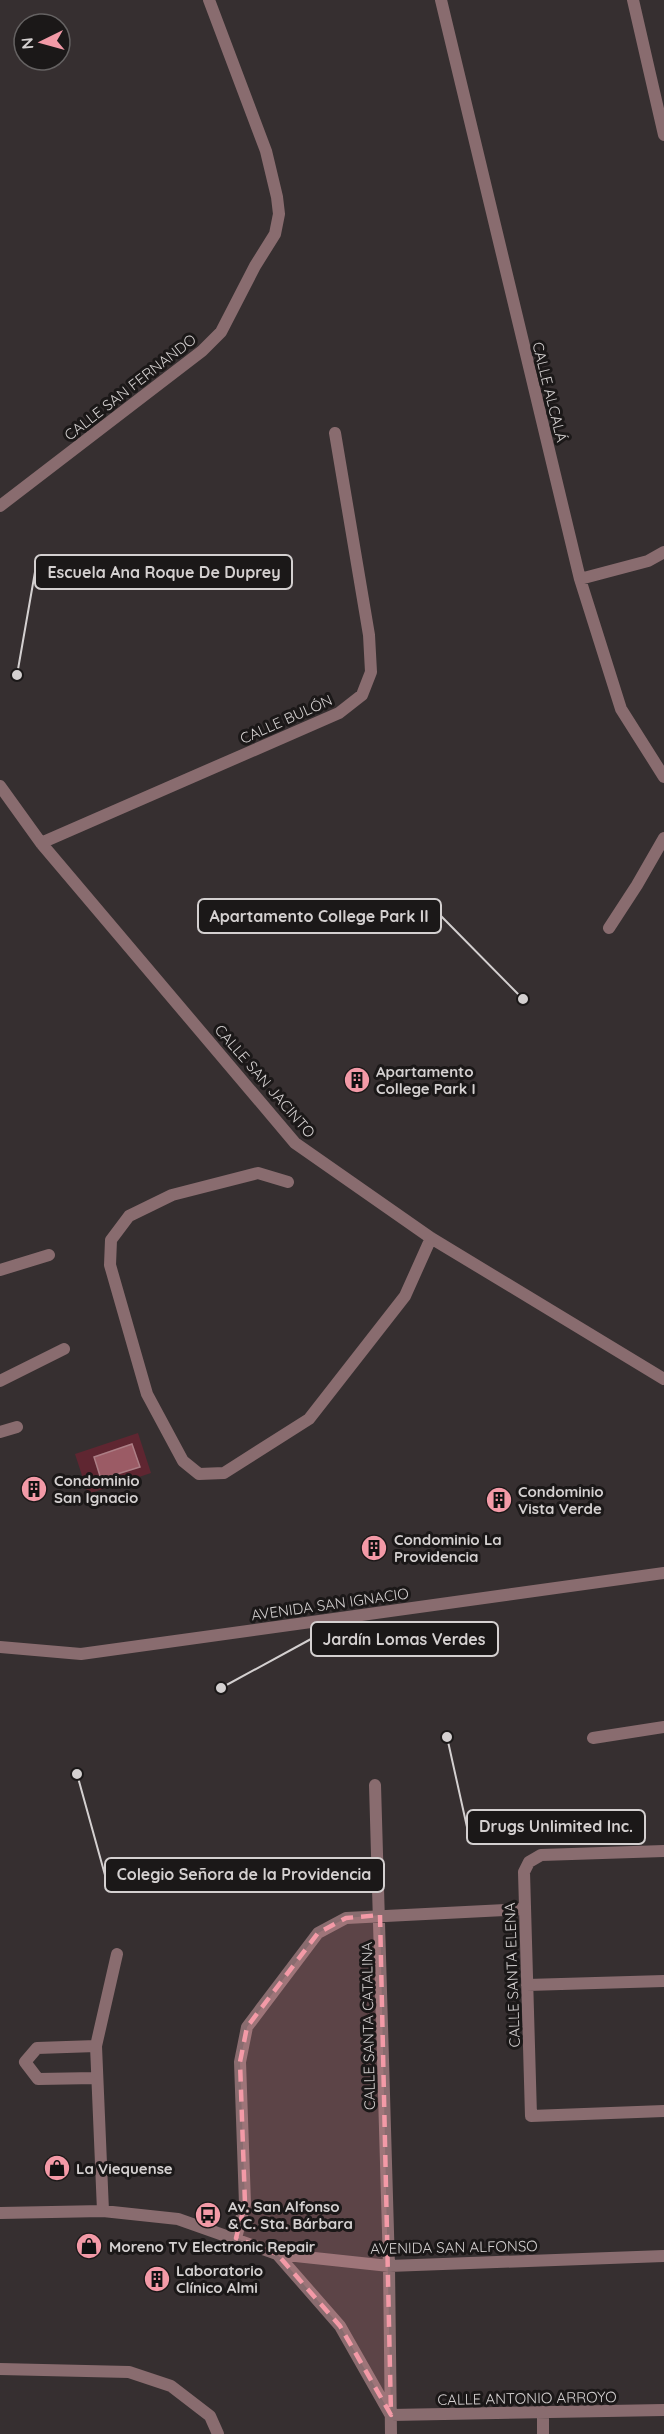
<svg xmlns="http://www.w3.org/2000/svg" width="664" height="2434" font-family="Quicksand,sans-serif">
  <rect width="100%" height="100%" fill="#362f30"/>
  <path fill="#5f2631" d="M 138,1433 L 151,1473 L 88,1494 L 75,1454 Z"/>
  <path fill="#9b5b65" stroke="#ac7e85" stroke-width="1.5" d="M 132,1444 L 140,1467 L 101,1479 L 94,1457 Z"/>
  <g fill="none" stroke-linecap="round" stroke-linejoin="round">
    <path stroke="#896c6f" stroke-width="12" d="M 441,0 L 580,579 L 621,709 L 664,777
      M 633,0 L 664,135
      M 0,506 L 202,351 L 221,332 L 255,266 L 275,234 L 279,214 L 277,197 L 266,151 L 209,0
      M 580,579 L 648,561 L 664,552
      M 0,786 L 41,843 L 295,1143 L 431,1238 L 664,1379
      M 41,843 L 339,713 L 362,695 L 371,672 L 369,635 L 335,433
      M 609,928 L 637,885 L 664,838
      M 288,1182 L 258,1173 L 172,1195 L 129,1216 L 111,1240 L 110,1265 L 147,1394 L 183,1461 L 199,1474 L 224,1473 L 309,1419 L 405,1296 L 431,1238
      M 0,1270 L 49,1255
      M 0,1381 L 64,1349
      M 0,1432 L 17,1427
      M 593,1738 L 664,1727
      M 375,1785 L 389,2266 L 391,2434
      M 664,1851 L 541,1855 L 529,1862 L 524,1872 L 531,2116 L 664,2111
      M 527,1985 L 664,1981
      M 96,2046 L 37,2048 L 25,2062 L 38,2079 L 96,2078
      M 103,2211 L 96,2046 L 117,1954
      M 0,2213 L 103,2211 L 178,2219 L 277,2254 L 389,2266 L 664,2256
      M 236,2238 L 245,2204 L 240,2062 L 247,2027 L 318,1933 L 346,1918 L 524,1909
      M 277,2254 L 340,2326 L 390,2414
      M 0,2369 L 129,2372 L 171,2386 L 210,2416 L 218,2434
      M 543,2412 L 543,2434
      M 391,2415 L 664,2410"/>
    <path stroke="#896c6f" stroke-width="12" d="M 0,1647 L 81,1654 L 664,1573"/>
  </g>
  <path fill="#f39aa7" fill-opacity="0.2" stroke="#f39aa7" stroke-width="4.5" stroke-dasharray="12 8" stroke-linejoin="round" d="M 380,1915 L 391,2415 L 340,2326 L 277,2254 L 236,2238 L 245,2204 L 240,2062 L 247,2027 L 318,1933 L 346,1918 Z"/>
  <defs>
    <g id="building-disc" transform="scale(1.35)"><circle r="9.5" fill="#f39aa7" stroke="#1b1818"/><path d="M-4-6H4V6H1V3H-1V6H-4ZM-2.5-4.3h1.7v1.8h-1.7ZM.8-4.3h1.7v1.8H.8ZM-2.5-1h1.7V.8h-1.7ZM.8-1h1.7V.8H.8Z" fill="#111"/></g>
    <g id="shop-disc" transform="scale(1.35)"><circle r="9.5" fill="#f39aa7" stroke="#1b1818"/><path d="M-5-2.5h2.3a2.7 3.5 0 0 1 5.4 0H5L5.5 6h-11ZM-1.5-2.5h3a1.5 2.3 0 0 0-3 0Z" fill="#111"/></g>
    <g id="bus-disc" transform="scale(1.35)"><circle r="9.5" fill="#f39aa7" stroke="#1b1818"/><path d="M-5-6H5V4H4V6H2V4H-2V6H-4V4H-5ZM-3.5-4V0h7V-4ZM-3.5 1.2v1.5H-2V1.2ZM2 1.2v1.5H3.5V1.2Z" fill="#111"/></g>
  </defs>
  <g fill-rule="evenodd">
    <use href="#building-disc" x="357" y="1080"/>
    <use href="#building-disc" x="34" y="1489"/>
    <use href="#building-disc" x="499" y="1500"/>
    <use href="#building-disc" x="374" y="1548"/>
    <use href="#shop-disc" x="57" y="2168"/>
    <use href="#bus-disc" x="208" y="2215"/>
    <use href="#shop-disc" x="89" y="2246"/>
    <use href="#building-disc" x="157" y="2279"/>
  </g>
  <g text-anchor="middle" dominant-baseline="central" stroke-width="6" stroke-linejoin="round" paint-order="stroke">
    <g font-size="15" fill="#d4d0d0" stroke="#1b1818">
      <text transform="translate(130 387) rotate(-38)">CALLE SAN FERNANDO</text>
      <text transform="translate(550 392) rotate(76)">CALLE ALCALÁ</text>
      <text transform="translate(286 719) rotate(-24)">CALLE BULÓN</text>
      <text transform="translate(265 1081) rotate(49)">CALLE SAN JACINTO</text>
      <text transform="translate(330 1604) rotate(-8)">AVENIDA SAN IGNACIO</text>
      <text transform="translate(512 1975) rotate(-92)">CALLE SANTA ELENA</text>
      <text transform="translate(368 2026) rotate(-91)">CALLE SANTA CATALINA</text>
      <text transform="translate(454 2247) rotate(-1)">AVENIDA SAN ALFONSO</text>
      <text transform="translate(527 2398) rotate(-1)">CALLE ANTONIO ARROYO</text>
    </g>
    <g font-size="15" font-weight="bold" fill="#d4d0d0" stroke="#1b1818" text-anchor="start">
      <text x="376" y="1071">Apartamento<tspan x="376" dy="17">College Park I</tspan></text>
      <text x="54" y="1480">Condominio<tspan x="54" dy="17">San Ignacio</tspan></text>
      <text x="518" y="1491">Condominio<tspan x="518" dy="17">Vista Verde</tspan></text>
      <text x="394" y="1539">Condominio La<tspan x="394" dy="17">Providencia</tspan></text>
      <text x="76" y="2168">La Viequense</text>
      <text x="228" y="2206">Av. San Alfonso<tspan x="228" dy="17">&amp; C. Sta. Bárbara</tspan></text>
      <text x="109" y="2246">Moreno TV Electronic Repair</text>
      <text x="176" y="2270">Laboratorio<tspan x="176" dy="17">Clínico Almi</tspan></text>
    </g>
  </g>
  <path fill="none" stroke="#d4d0d0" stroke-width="2" d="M17 675L35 572M523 999L441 916M221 1688L311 1639M447 1737L467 1827M77 1774L105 1875"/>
  <g fill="#d4d0d0" stroke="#1b1818" stroke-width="2">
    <circle cx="17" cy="675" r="6"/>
    <circle cx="523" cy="999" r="6"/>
    <circle cx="221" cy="1688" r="6"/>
    <circle cx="447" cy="1737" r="6"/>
    <circle cx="77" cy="1774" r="6"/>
  </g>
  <g fill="#1b1818" stroke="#d4d0d0" stroke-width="2">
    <rect x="35" y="555" width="257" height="34" rx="6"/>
    <rect x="198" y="899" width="243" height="34" rx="6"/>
    <rect x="311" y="1622" width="187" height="34" rx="6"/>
    <rect x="467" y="1810" width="178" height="34" rx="6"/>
    <rect x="105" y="1858" width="279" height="34" rx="6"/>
  </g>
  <g font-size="16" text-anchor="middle" font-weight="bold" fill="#d4d0d0">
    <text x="164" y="578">Escuela Ana Roque De Duprey</text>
    <text x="319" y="922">Apartamento College Park II</text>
    <text x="404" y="1645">Jardín Lomas Verdes</text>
    <text x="556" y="1832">Drugs Unlimited Inc.</text>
    <text x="244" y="1880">Colegio Señora de la Providencia</text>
  </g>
  <g transform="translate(42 42) rotate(265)"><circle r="28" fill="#1b1818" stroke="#656262" stroke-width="1.5"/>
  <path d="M0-4.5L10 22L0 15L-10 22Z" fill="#f39aa7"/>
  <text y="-9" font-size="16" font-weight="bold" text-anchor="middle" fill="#d4d0d0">N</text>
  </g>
</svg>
